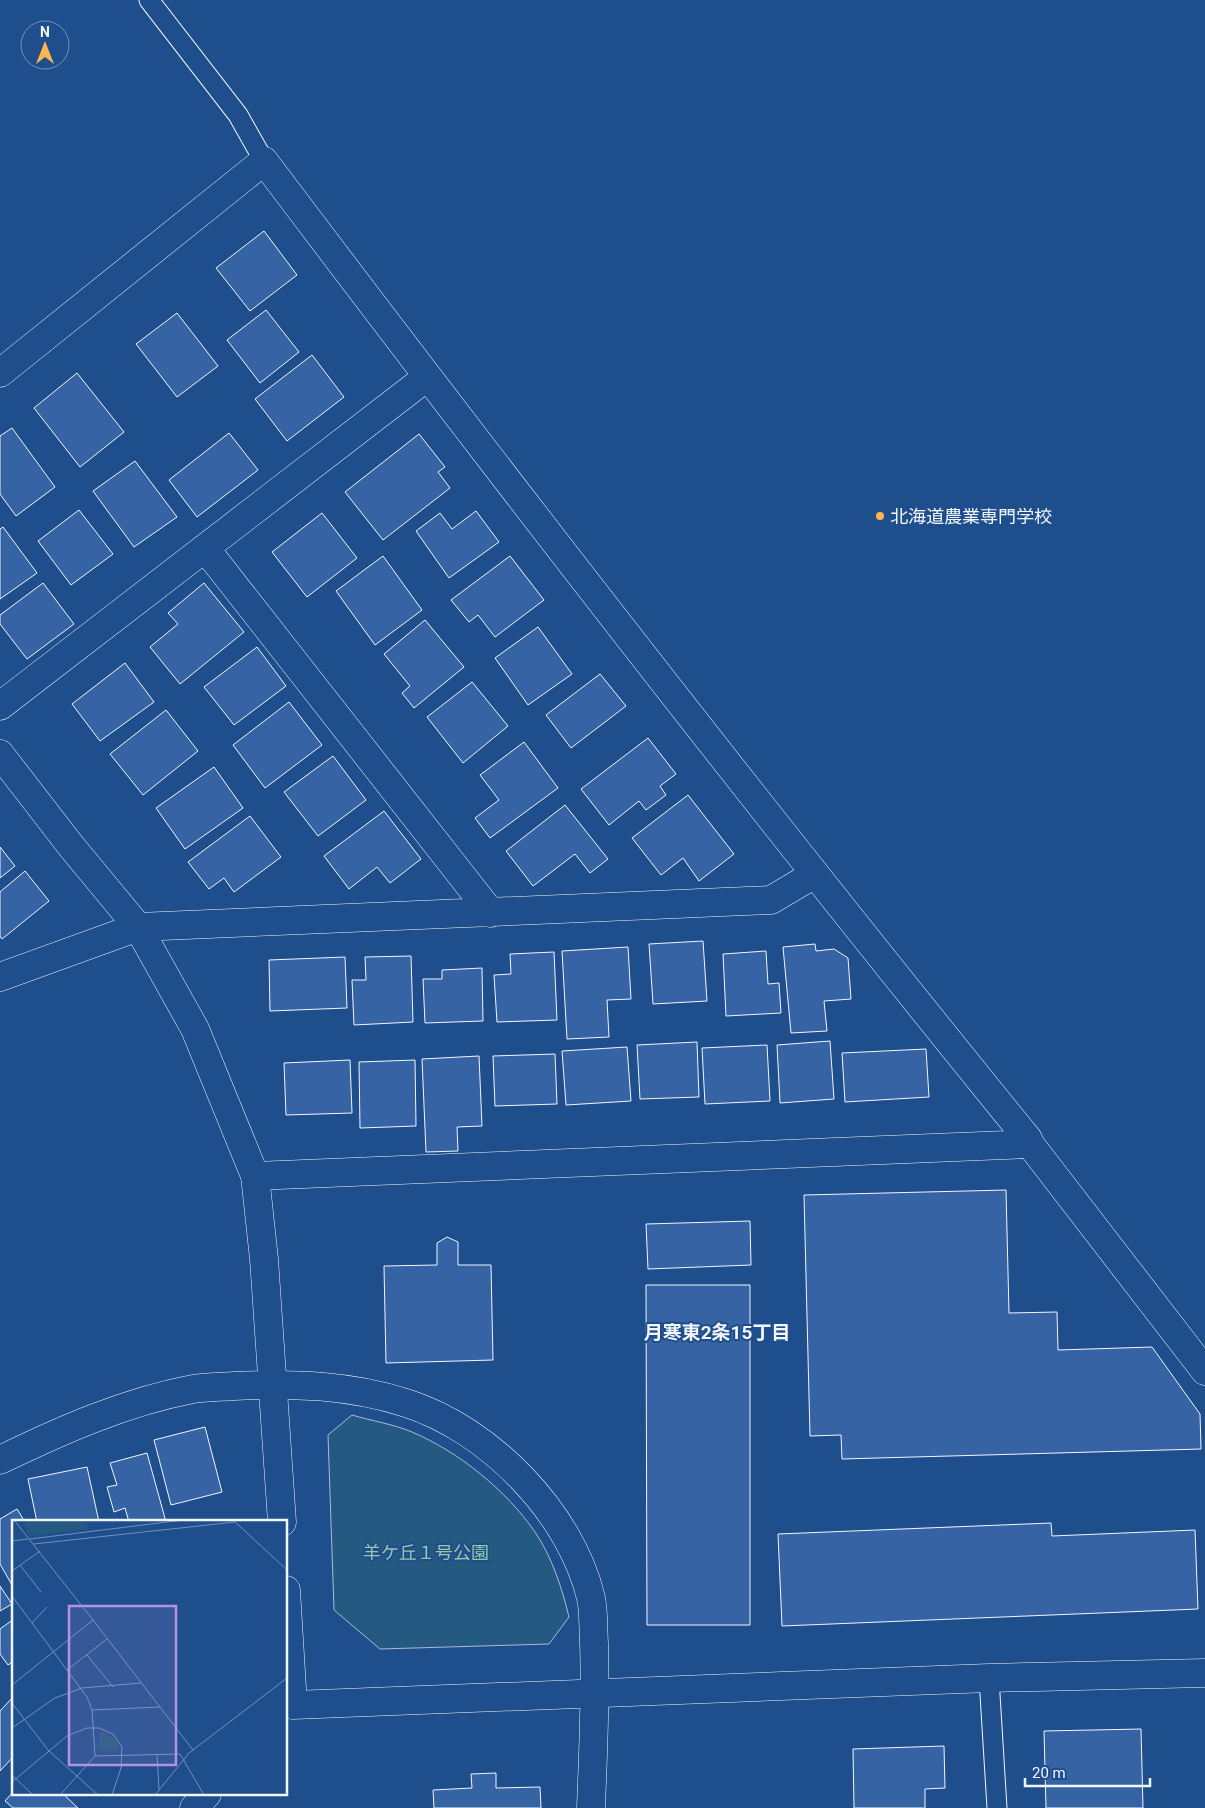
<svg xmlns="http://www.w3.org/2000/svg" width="1205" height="1808" font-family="Roboto,'Noto Sans JP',sans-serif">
  <rect width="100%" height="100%" fill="#1f4e8c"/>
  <path fill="#245a82" stroke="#a8bbd7" d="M 352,1415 C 372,1421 393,1424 412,1432 C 459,1452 506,1490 535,1532 C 552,1557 562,1588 569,1617 L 549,1644 L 380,1649 L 334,1610 L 328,1435 Z"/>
  <path fill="#3563a3" stroke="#f2f6ff" d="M 264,231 L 297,275 L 250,311 L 216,268 Z
    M 266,310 L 299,352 L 260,383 L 227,340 Z
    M 177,313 L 218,366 L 177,397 L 136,344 Z
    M 312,355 L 344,397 L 287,441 L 255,399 Z
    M 77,373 L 124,432 L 80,467 L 34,408 Z
    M 12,428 L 55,487 L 16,516 L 0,494 L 0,436 Z
    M 229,433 L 258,470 L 197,517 L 169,480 Z
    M 419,434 L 445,467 L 438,472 L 450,488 L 383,540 L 345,492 Z
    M 135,461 L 177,517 L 134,547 L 93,491 Z
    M 79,510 L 113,554 L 71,585 L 38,541 Z
    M 476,511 L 499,542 L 449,578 L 416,531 L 440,513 L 452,529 Z
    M 322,513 L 357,558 L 307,597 L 272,552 Z
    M 3,527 L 37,573 L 0,599 L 0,529 Z
    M 383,556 L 422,610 L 375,645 L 336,591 Z
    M 510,556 L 544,600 L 495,637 L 478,615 L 469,622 L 451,600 Z
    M 43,583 L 74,624 L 27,659 L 0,624 L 0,615 Z
    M 204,583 L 244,632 L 180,684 L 150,647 L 178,624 L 168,613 Z
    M 425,620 L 464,667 L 414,708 L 402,693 L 410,686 L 384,654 Z
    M 538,627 L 572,674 L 528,705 L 495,658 Z
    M 257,647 L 286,686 L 234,725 L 204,687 Z
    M 125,663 L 154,702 L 100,741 L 72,704 Z
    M 600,674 L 626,706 L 571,748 L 546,715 Z
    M 472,682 L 508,726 L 463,763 L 427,717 Z
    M 289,702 L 322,745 L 265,788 L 233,745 Z
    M 166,710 L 198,751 L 143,795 L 110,754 Z
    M 648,738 L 676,774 L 660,786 L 666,795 L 646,810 L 639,801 L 609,825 L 581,789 Z
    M 524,742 L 558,788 L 490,838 L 475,818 L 499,800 L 480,775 Z
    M 333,756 L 366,800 L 318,836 L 284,792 Z
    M 214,767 L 243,808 L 185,849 L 156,808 Z
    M 688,795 L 734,854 L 699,881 L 683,858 L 661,875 L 632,838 Z
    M 565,805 L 608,859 L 590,873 L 575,854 L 533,886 L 506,851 Z
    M 384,811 L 421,859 L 390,883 L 377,867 L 349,889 L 324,856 Z
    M 250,816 L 281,857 L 234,892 L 224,878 L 209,889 L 188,862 Z
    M 0,847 L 15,866 L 0,878 Z
    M 25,871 L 49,901 L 2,939 L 0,936 L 0,892 Z
    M 703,941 L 707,1001 L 653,1004 L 649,944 Z
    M 815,944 L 816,951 L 834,949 L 848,958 L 851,999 L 824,1001 L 827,1031 L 791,1033 L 783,947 Z
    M 628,947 L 631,999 L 607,1000 L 609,1037 L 567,1039 L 562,951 Z
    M 766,951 L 768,984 L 779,983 L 781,1013 L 726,1016 L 723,954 Z
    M 554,952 L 557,1020 L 497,1022 L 494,975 L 511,974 L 510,954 Z
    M 411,956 L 413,1022 L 354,1025 L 352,980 L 366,980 L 365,957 Z
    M 345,957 L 347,1008 L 270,1011 L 269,960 Z
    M 482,968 L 483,1021 L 425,1023 L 423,979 L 442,979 L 442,970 Z
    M 830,1041 L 834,1099 L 780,1103 L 777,1045 Z
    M 697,1042 L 699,1097 L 640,1099 L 637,1045 Z
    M 767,1045 L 770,1101 L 705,1104 L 702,1048 Z
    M 627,1047 L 631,1101 L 566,1105 L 562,1051 Z
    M 926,1049 L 929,1097 L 845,1102 L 842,1053 Z
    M 555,1054 L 557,1104 L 495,1106 L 493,1056 Z
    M 479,1056 L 482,1126 L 457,1127 L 458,1151 L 426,1152 L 422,1059 Z
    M 350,1060 L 352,1113 L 286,1115 L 284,1063 Z
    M 415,1060 L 416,1126 L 360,1128 L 359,1062 Z
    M 1006,1190 L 1009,1313 L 1057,1312 L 1058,1350 L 1152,1347 L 1200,1414 L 1201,1449 L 842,1459 L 841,1435 L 810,1436 L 804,1195 Z
    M 750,1221 L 751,1265 L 648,1269 L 646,1224 Z
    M 447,1237 L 458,1242 L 458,1265 L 491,1265 L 493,1360 L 386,1363 L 384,1266 L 437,1265 L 437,1243 Z
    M 646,1285 L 750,1285 L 750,1625 L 647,1625 Z
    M 205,1427 L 222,1492 L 171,1505 L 154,1440 Z
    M 147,1453 L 166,1522 L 129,1522 L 125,1508 L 114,1512 L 107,1487 L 117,1485 L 110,1463 Z
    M 87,1467 L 99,1522 L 37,1522 L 28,1479 Z
    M 17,1509 L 25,1522 L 14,1522 L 12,1585 L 0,1564 L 0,1519 Z
    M 1051,1523 L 1052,1536 L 1195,1530 L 1198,1609 L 782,1626 L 778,1534 Z
    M 0,1586 L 12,1604 L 0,1611 Z
    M 14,1619 L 14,1661 L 8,1665 L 0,1654 L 0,1629 Z
    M 14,1696 L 14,1756 L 0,1771 L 0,1711 Z
    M 1141,1729 L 1143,1808 L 1046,1808 L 1044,1731 Z
    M 944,1746 L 945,1788 L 925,1789 L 925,1808 L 854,1808 L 853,1749 Z
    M 496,1773 L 496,1788 L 540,1787 L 541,1808 L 434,1808 L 433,1790 L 472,1788 L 471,1774 Z
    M 14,1791 L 14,1794 L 63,1794 L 78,1808 L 13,1808 L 5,1801 Z"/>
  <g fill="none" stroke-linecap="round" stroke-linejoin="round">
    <g stroke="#f2f6ff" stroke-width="21">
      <path id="service" d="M 149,0 L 238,115 L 264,161
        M 989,1678 L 997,1808"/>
    </g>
    <g stroke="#f2f6ff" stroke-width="29">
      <path id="minor" d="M 0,373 L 264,161 C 513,491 767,818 1028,1139 L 1030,1144 L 1205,1371
        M 205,548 L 491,913
        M 0,706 L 427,377
        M 0,977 L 138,927 L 771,900 L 815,874
        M 255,1176 L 1030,1144
        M 0,1460 C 62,1430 125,1402 193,1389 C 206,1387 221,1387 234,1386 C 292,1383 351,1385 406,1403 C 489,1429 571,1513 591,1598 C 594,1612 593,1629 594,1643 C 596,1698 593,1753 591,1808"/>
    </g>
    <g stroke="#f2f6ff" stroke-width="29">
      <path id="tertiary" d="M 0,754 L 71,846 L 138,927 L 195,1029 L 255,1176 L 264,1259 L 282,1522
        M 286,1590 L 293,1705 L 989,1678 L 1205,1673
        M 194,1808 L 207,1794"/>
    </g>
    <use href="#service" stroke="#1f4e8c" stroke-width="19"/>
    <use href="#minor" stroke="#1f4e8c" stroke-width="28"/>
    <use href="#tertiary" stroke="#1f4e8c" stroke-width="28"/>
  </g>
  <circle fill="#ffb74d" stroke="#1f4e8c" stroke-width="2" cx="880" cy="516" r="5"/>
  <g text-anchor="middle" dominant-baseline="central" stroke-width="4" stroke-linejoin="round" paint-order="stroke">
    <g font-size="18" fill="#f2f6ff" stroke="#1f4e8c" text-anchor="start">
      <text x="890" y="516">北海道農業専門学校</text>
    </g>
    <g font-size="18" fill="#97c8a6" stroke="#1f4e8c">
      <text x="426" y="1552">羊ケ丘１号公園</text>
    </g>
    <g font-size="19" font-weight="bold" fill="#f2f6ff" stroke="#1f4e8c">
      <text x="717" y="1332">月寒東2条15丁目</text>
    </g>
  </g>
  <g transform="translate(12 1520)">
    <rect width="275" height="275" fill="#1f4e8c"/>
    <path d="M 17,0 L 71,0 L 78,9 L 17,16 L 12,4 ZM 88,211 L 101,217 L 107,226 L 106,231 L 91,231 L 87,228 Z" fill="#245a82"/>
    <path fill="none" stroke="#7391ba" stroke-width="1" d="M 2,0 L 81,100M 221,0 L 275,50M 18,19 L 171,0M 0,21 L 16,19M 22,24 L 223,2M 8,45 L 29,72M 0,51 L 28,31M 0,76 L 75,177 L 80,190 L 83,236 L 168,234 L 192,275M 20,103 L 35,87M 75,135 L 101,167M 55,150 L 95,119M 0,165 L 81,100 L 181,230M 0,183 L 36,230 L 86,275M 80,190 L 148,187M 0,208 L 43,178 L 70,168 L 129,163M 145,234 L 147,269M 0,255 L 21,275M 0,262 L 55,216 L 75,208 L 87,208 L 101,214 L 110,227 L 109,248 L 100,275M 48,275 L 83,236M 143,275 L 177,233 L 275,158"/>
    <path fill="#b691df" fill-opacity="0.15" stroke="#b691df" stroke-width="2.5" d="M 57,86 L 164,86 L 164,245 L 57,245 Z"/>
    <rect width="275" height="275" fill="none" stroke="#f2f6ff" stroke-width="2.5"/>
  </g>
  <g transform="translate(45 45)"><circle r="24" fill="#1f4e8c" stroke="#7391ba"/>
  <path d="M0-4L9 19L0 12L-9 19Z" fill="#ffb74d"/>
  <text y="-8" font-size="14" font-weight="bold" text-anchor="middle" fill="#f2f6ff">N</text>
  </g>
  <path d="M1025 1778v8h125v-8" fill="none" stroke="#f2f6ff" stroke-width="2.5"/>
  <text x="1032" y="1778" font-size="15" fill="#f2f6ff" stroke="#1f4e8c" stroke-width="4" paint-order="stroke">20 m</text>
</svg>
